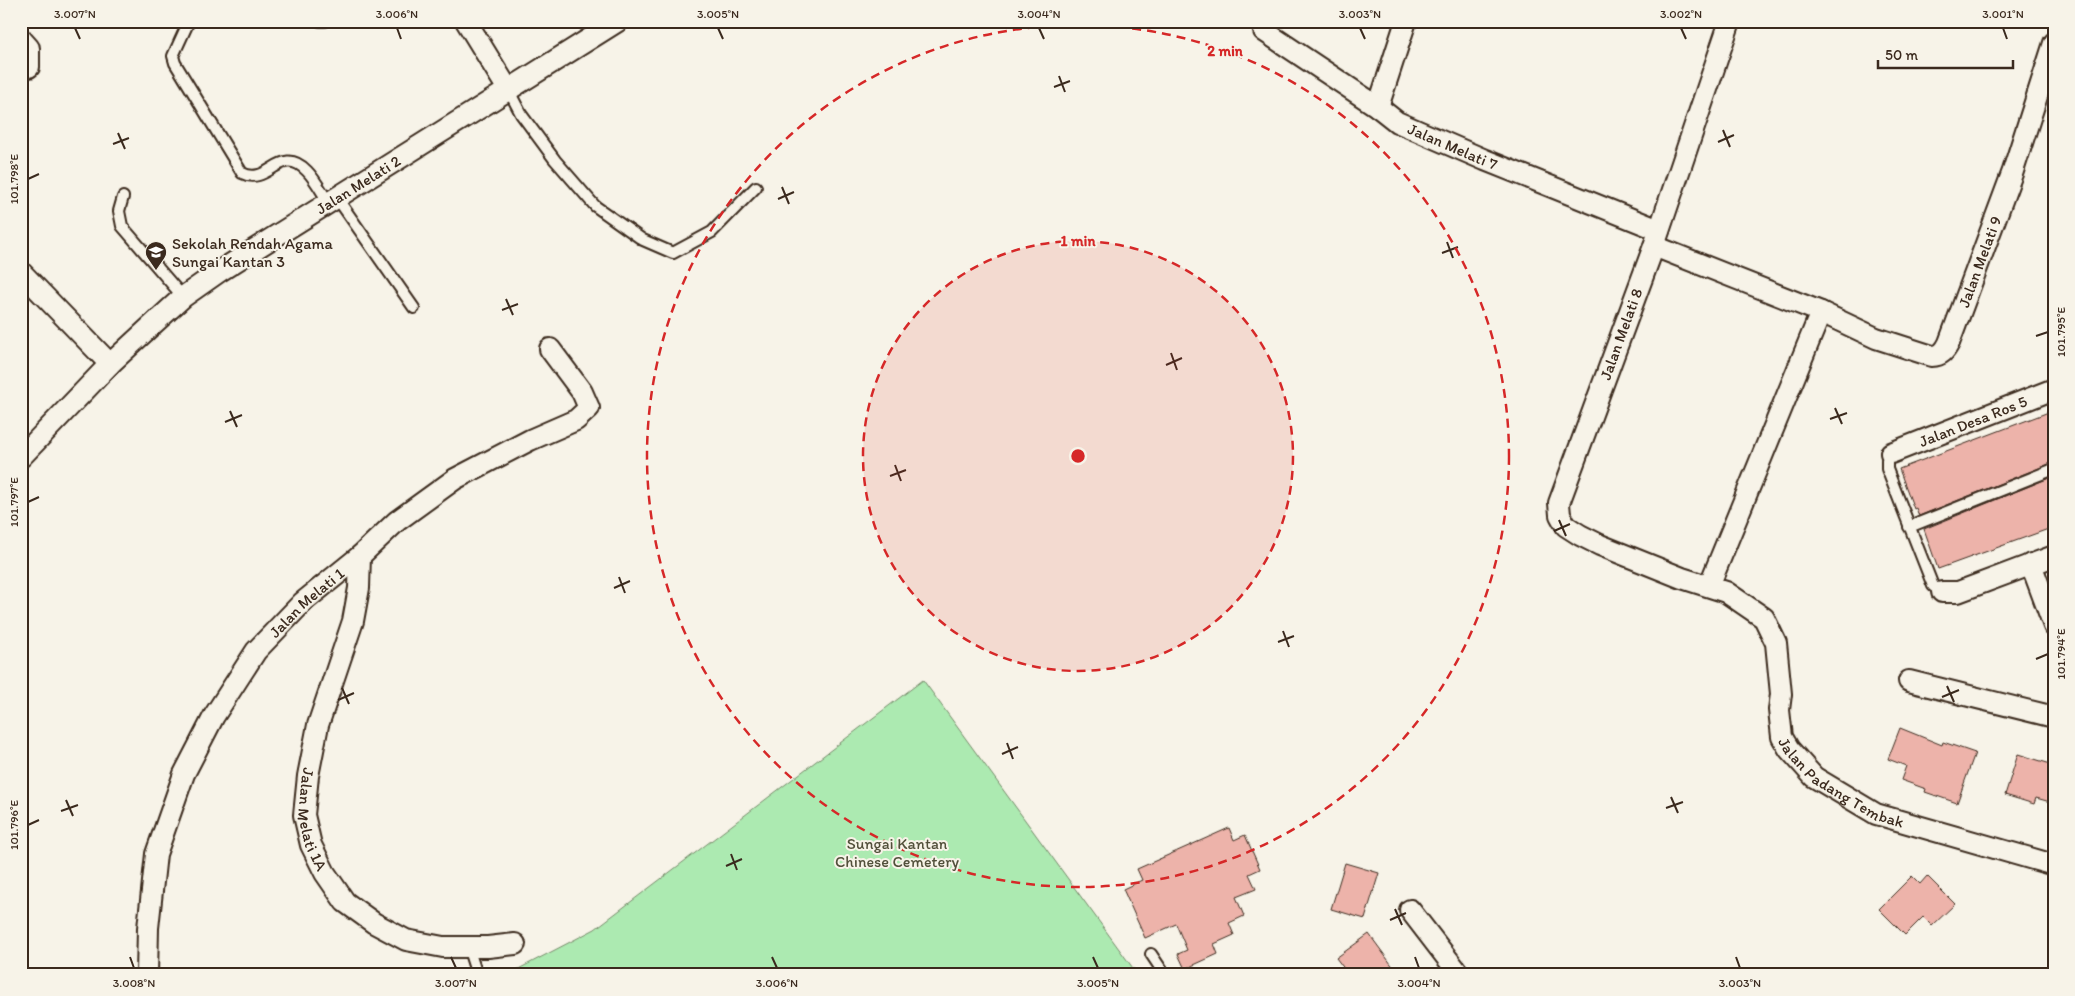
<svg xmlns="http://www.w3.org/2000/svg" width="2075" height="996" font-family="Itim,sans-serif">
  <rect width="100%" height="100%" fill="#f7f3e8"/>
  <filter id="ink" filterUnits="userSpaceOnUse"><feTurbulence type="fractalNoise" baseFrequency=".02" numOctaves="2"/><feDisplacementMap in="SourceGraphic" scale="10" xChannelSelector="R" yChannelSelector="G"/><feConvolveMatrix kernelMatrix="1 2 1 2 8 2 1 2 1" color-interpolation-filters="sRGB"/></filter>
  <g filter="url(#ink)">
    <path fill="#aceab1" stroke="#748a68" d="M 923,680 L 1138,975 L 507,975 L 595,929 Z"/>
    <path fill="#edb3aa" stroke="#3b2a1e" d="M 2054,410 L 2054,462 L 1919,516 L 1916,508 L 1914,509 L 1899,469 Z
      M 2054,476 L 2054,527 L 1938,569 L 1924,529 Z
      M 1900,728 L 1942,745 L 1943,742 L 1975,753 L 1957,803 L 1925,792 L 1926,789 L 1901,780 L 1906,766 L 1888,759 Z
      M 2018,754 L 2054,765 L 2054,803 L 2036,798 L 2034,804 L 2005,795 Z
      M 1229,828 L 1234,840 L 1245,835 L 1260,869 L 1249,874 L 1256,889 L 1236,897 L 1244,916 L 1229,923 L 1234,935 L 1214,944 L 1218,954 L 1185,969 L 1178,954 L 1187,950 L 1176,924 L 1145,938 L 1123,889 L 1142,880 L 1137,869 Z
      M 1345,863 L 1379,873 L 1365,919 L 1331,909 Z
      M 1912,876 L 1920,884 L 1927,876 L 1955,904 L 1932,926 L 1923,917 L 1905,935 L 1879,909 Z
      M 1369,934 L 1383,953 L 1399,975 L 1349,975 L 1336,958 Z"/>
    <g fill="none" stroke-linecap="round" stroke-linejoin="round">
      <g stroke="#3b2a1e" stroke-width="14">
        <path id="service" d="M 189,21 L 173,56 L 175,63 L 242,173 C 269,187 280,143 307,171 C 316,180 322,193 329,203
          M 320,21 L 325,21
          M 509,91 L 521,114 L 555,160 L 595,206 L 643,240 L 673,253 L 712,232 L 756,187
          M 123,197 L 119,211 L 122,226 L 183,297
          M 337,198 L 414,308
          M 1891,453 L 1887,460 L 1887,469 L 1933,586 L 1942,592
          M 1909,527 L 2054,469
          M 468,947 L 477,975
          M 1151,954 L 1165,975"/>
      </g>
      <g stroke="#3b2a1e" stroke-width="24">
        <g id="minor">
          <path d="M 466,21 L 509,91"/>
          <path id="s1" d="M 1730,21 L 1654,246 L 1559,503 L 1560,515 L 1566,526 L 1580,535 L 1600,545 L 1682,578 L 1726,592 L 1764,618 L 1776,643 L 1781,694 L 1779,710 L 1782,737 L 1789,749 L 1814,777 L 1876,814 L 2054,865"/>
          <path id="s2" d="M 1264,31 L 1378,107 L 1397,122 L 1485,160 L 1659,230"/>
          <path d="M 21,39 L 29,48 L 29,67"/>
          <path d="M 1378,107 L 1406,21"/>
          <path id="s3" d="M 1654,246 L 1821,312 L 1876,338 L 1932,356 C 1941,356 1945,351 1949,343 L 2013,171 L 2054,43"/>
          <path d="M 21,272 L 110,364"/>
          <path id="s4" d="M 1891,453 L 2054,389"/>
          <path id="s5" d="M 21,457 L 110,364 L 150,327 L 183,297 L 220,271 L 618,21"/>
          <path id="s6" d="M 360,556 L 359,588 L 353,621 L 318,725 L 308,776 L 304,815 L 311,845 L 325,873 L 345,902 L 374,923 L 406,940 L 443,947 L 488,947 L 515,944"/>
          <path d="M 2031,564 L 2054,626"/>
          <path d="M 1709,586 L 1821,312"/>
          <path d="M 1942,592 L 1958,592 L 2054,556"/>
          <path d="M 1909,681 L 2054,717"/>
          <path d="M 1410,910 L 1460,975"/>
          <path id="s7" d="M 147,975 L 148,928 L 156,854 L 184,774 L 214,716 L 256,651 L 303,602 L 360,556 L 397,521 L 455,479 L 530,440 L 576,420 L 589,408 L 582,392 L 550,349"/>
        </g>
      </g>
      <use href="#service" stroke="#f7f3e8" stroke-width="10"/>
      <use href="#minor" stroke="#f7f3e8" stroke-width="20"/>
    </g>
  </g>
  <path fill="none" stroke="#3b2a1e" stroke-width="2" d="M 75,28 L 80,39M 397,28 L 401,39M 718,28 L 723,39M 1039,28 L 1044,39M 1360,28 L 1365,39M 1681,28 L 1686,39M 2003,28 L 2007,39M 1059,76 L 1065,92M 1054,87 L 1070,81M 1723,130 L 1730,147M 118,133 L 125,149M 1718,142 L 1734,135M 113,144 L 129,138M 28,179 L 39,174M 782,187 L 789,204M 778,199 L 794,192M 1447,242 L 1453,258M 1442,253 L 1458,247M 506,299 L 513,315M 502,310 L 518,304M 2036,336 L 2048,332M 1171,353 L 1177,370M 1166,365 L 1182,358M 1835,408 L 1842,424M 230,411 L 237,427M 1830,419 L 1847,413M 225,422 L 242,415M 895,465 L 901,481M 890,476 L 906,470M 28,502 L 39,497M 1559,520 L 1566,536M 1554,531 L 1570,524M 619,577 L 625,593M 614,588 L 630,581M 1283,631 L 1289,647M 1278,642 L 1294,636M 2036,659 L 2048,654M 1947,686 L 1954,702M 342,688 L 349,704M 1942,697 L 1959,690M 338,700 L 354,693M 1007,743 L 1013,759M 1002,754 L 1018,747M 1671,797 L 1678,813M 66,800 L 73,816M 1666,808 L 1683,802M 61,811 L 78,805M 28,825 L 39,820M 731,854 L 737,870M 726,866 L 742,859M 1395,909 L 1402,925M 1390,920 L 1406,913M 130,957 L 134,968M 451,957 L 456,968M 772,957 L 777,968M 1093,957 L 1098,968M 1415,957 L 1419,968M 1736,957 L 1740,968"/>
  <circle cx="1078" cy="456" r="215" fill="#d62828" fill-opacity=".12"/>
  <g fill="none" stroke="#d62828" stroke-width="2.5" stroke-dasharray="9 6">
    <circle cx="1078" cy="456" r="215"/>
    <circle cx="1078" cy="456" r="431"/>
  </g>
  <defs>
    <g id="school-pin" transform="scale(1.125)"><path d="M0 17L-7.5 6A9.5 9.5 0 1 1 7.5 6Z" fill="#3b2a1e" stroke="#f7f3e8"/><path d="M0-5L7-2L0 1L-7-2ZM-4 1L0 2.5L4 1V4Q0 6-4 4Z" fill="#fff"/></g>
  </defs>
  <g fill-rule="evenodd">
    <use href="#school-pin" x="156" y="252"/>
  </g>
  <g text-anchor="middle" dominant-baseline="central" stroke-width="4" stroke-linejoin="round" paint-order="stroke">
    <g font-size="16" fill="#3b2a1e" stroke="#f7f3e8">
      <text stroke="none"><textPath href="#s2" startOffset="222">Jalan Melati 7</textPath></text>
      <text stroke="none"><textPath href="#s5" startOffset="436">Jalan Melati 2</textPath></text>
      <text stroke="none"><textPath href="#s3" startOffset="409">Jalan Melati 9</textPath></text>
      <text transform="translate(1621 334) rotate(-70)">Jalan Melati 8</text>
      <text stroke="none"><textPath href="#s4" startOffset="88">Jalan Desa Ros 5</textPath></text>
      <text stroke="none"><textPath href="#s7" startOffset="419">Jalan Melati 1</textPath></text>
      <text stroke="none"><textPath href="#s1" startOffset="955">Jalan Padang Tembak</textPath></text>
      <text stroke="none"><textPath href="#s6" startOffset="272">Jalan Melati 1A</textPath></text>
    </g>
    <g font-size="16" fill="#3b2a1e" stroke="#f7f3e8" text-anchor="start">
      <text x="172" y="243">Sekolah Rendah Agama<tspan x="172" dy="18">Sungai Kantan 3</tspan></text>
    </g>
    <g font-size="16" fill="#52503b" stroke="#f7f3e8">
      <text x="897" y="843">Sungai Kantan<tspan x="897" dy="18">Chinese Cemetery</tspan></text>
    </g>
  </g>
  <circle cx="1078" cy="456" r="8" fill="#d62828" stroke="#f7f3e8" stroke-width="2.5"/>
  <g font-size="15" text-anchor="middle" font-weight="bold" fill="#d62828" stroke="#f7f3e8" stroke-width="4" stroke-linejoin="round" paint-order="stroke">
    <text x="1225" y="56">2 min</text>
    <text x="1078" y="246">1 min</text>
  </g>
  <rect width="2075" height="996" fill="none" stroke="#f7f3e8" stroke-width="55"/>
  <path d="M1878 60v8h135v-8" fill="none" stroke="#3b2a1e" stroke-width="2.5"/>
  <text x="1885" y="60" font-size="15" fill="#3b2a1e" stroke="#f7f3e8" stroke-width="4" paint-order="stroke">50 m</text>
  <rect x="28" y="28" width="2020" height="940" fill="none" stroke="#3b2a1e" stroke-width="2"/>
  <g font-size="12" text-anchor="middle" fill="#3b2a1e">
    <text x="75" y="18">3.007°N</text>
    <text x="397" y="18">3.006°N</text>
    <text x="718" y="18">3.005°N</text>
    <text x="1039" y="18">3.004°N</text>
    <text x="1360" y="18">3.003°N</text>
    <text x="1681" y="18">3.002°N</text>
    <text x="2003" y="18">3.001°N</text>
    <text transform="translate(14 179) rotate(-90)" y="4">101.798°E</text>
    <text transform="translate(2061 332) rotate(-90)" y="4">101.795°E</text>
    <text transform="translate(14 502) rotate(-90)" y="4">101.797°E</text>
    <text transform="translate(2061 654) rotate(-90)" y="4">101.794°E</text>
    <text transform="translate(14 825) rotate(-90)" y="4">101.796°E</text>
    <text x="134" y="987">3.008°N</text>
    <text x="456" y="987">3.007°N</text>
    <text x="777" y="987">3.006°N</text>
    <text x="1098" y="987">3.005°N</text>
    <text x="1419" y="987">3.004°N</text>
    <text x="1740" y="987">3.003°N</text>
  </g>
</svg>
